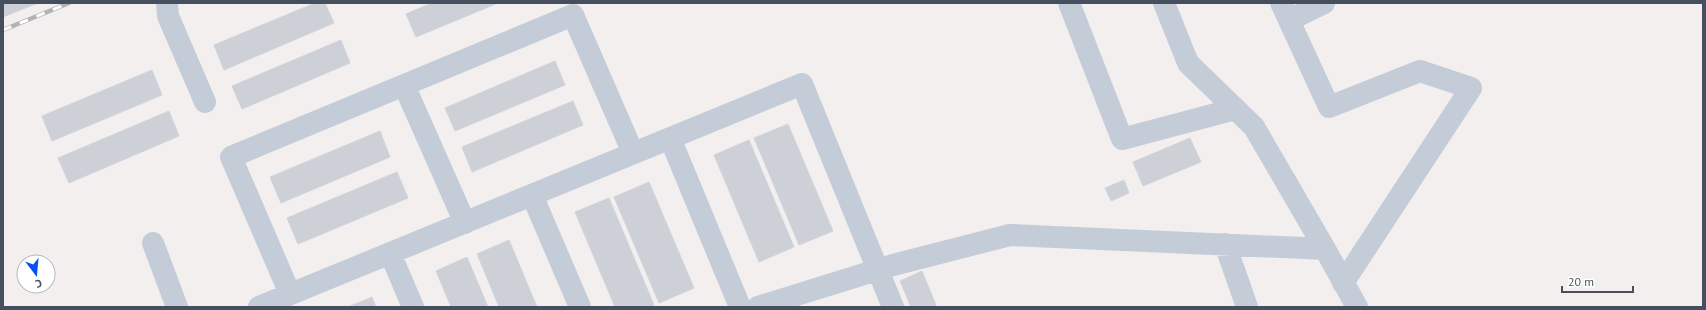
<svg xmlns="http://www.w3.org/2000/svg" width="1706" height="310" font-family="'PT Sans',sans-serif">
  <rect width="100%" height="100%" fill="#f2efee"/>
  <path fill="#cdd0d7" stroke="#d2d4db" d="M 3,3 L 38,3 L 3,17 Z
    M 315,3 L 325,3 L 334,23 L 224,70 L 214,45 Z
    M 432,3 L 498,3 L 416,37 L 406,14 Z
    M 341,40 L 350,63 L 242,109 L 232,86 Z
    M 555,61 L 565,85 L 455,131 L 445,108 Z
    M 152,70 L 162,95 L 52,141 L 42,116 Z
    M 573,101 L 583,125 L 472,172 L 462,147 Z
    M 169,111 L 179,136 L 69,183 L 58,158 Z
    M 788,124 L 833,231 L 799,245 L 754,138 Z
    M 380,131 L 390,157 L 281,203 L 270,177 Z
    M 1190,138 L 1201,162 L 1143,186 L 1133,162 Z
    M 749,140 L 794,247 L 759,262 L 714,155 Z
    M 397,172 L 408,198 L 298,244 L 287,218 Z
    M 1124,180 L 1129,193 L 1111,201 L 1105,188 Z
    M 649,182 L 694,288 L 659,303 L 614,197 Z
    M 609,198 L 654,305 L 650,307 L 615,307 L 575,212 Z
    M 509,240 L 537,307 L 499,307 L 477,254 Z
    M 467,257 L 488,307 L 451,307 L 436,271 Z
    M 922,271 L 936,305 L 932,307 L 911,307 L 900,281 Z
    M 372,297 L 376,307 L 348,307 Z"/>
  <g fill="none" stroke-linecap="round" stroke-linejoin="round">
    <path stroke="#c4ccd8" stroke-width="22" d="M 167,3 L 168,16 L 205,102
      M 1069,3 L 1122,139 L 1235,109
      M 1164,3 L 1188,63 L 1254,127 L 1325,249
      M 1281,3 L 1329,107 L 1420,71 L 1471,88 L 1343,283
      M 1289,20 L 1324,3
      M 404,85 L 465,223
      M 670,138 L 740,307
      M 532,195 L 580,307
      M 153,243 L 177,307
      M 1225,244 L 1247,307
      M 390,253 L 413,307
      M 290,294 L 231,157 L 573,15 L 633,153
      M 259,307 L 802,84 L 893,307
      M 758,307 L 893,265 L 1010,235 L 1325,249 L 1357,307"/>
    <g stroke="#b0b3ba" stroke-width="4.5">
      <path id="rail" d="M 3,30 L 69,3"/>
    </g>
    <use href="#rail" stroke="#fff" stroke-width="3" stroke-dasharray="9" stroke-linecap="butt"/>
  </g>
  <rect width="1706" height="310" fill="none" stroke="#454f5e" stroke-width="8"/>
  <g transform="translate(36 274) rotate(164)"><circle r="19" fill="#ffffff" stroke="#b5b9bf"/>
  <path d="M0-3L7 15L0 10L-7 15Z" fill="#0750f3"/>
  <text y="-6" font-size="11" font-weight="bold" text-anchor="middle" fill="#454f5e">С</text>
  </g>
  <path d="M1562 286v6h71v-6" fill="none" stroke="#454f5e" stroke-width="2"/>
  <text x="1568" y="286" font-size="12" fill="#454f5e" stroke="#ffffff" stroke-width="3" paint-order="stroke">20 m</text>
</svg>
